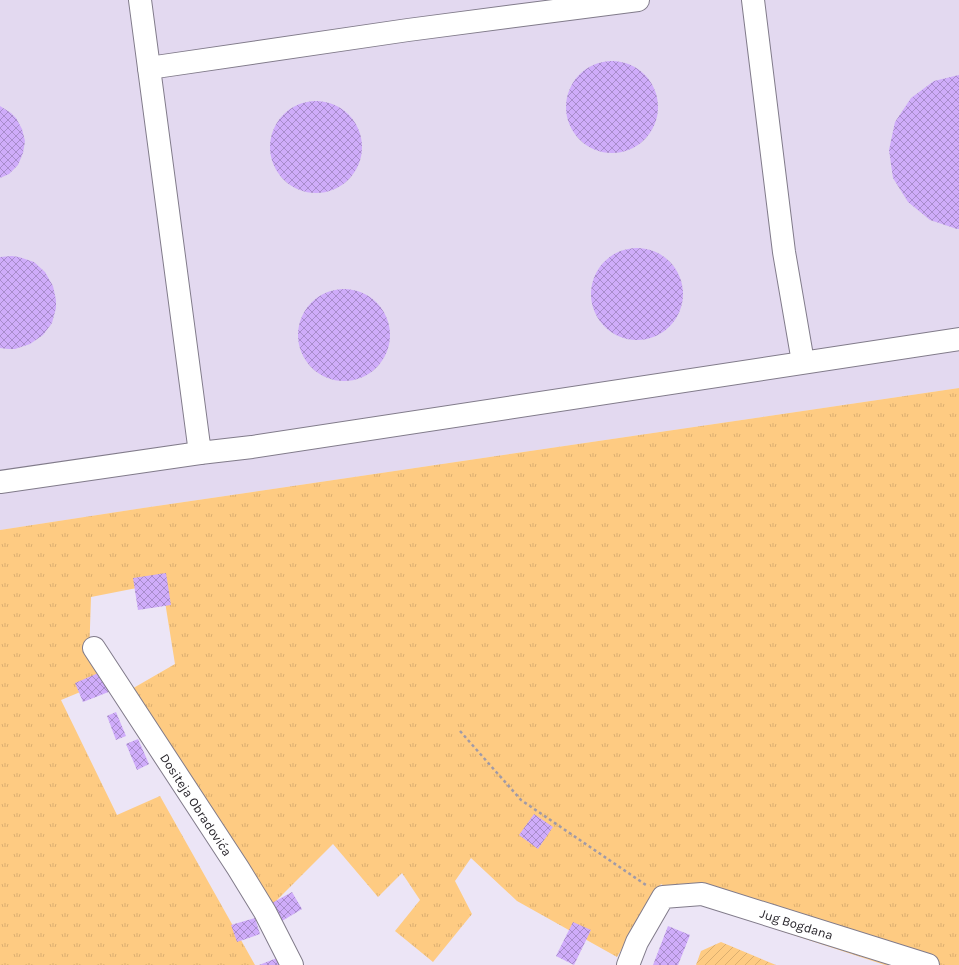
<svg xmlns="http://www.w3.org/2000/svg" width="959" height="965" font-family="Karla,sans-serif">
  <defs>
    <pattern id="grass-tufts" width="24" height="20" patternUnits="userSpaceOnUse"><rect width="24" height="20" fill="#fecb82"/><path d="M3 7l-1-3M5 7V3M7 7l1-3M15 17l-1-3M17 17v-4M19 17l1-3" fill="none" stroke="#daae70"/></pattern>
    <pattern id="garden-furrows" width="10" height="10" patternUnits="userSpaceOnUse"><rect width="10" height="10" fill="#fecb82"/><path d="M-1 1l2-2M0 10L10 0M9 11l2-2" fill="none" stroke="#daae70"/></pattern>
    <pattern id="building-cross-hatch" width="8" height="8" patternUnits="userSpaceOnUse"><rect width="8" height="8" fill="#cfacfa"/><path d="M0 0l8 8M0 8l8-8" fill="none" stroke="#a88ccb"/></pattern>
  </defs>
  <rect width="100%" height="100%" fill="#ece5f6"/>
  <path fill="#e3d9f0" d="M 0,0 L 959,0 L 959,388 L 143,508 L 0,530 Z"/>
  <path fill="url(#grass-tufts)" d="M 959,388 L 959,965 L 885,965 L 693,902 L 661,884 L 617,957 L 517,901 L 471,858 L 455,881 L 472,914 L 433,962 L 395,931 L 420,900 L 402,873 L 378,897 L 333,844 L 265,912 L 130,690 L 175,664 L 162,583 L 91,597 L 89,658 L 102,683 L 61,700 L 117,815 L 160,796 L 255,965 L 0,965 L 0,530 L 143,508 Z"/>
  <path fill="url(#garden-furrows)" d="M 721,942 L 776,965 L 696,965 L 701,951 Z"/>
  <path fill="url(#building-cross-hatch)" d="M566 107a46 46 0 1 1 92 0a46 46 0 1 1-92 0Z
    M 959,75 L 959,229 L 957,229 L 930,220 L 908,202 L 893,178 L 889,150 L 895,122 L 911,98 L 934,81 Z
    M270 147a46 46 0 1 1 92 0a46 46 0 1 1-92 0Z
    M 0,106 L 11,113 L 16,118 L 22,129 L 25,141 L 23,153 L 18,165 L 9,174 L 0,178 Z
    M591 294a46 46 0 1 1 92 0a46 46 0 1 1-92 0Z
    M 12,256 L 19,257 L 34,262 L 45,272 L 53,286 L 56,300 L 56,308 L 52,323 L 43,335 L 30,344 L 15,349 L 8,349 L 0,348 L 0,257 Z
    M298 335a46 46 0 1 1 92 0a46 46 0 1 1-92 0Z
    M 166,573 L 171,605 L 138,610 L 133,578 Z
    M 103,671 L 111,691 L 83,702 L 75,683 Z
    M 116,712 L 126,736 L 116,740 L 107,716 Z
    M 138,739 L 149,764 L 137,770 L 126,744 Z
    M 534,814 L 553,827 L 538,849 L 519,835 Z
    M 292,892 L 302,909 L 282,921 L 272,903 Z
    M 255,918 L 260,934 L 237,942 L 231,925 Z
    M 573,922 L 591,930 L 574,965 L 556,956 Z
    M 668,926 L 690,935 L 678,965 L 653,965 Z
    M 277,958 L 279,965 L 259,965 Z"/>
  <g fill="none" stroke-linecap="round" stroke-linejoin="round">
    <g stroke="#817b8a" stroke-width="24">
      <g id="minor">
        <path d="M 140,0 L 200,453 L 252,447 L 959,339"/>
        <path d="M 753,0 L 784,252 L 803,362"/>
        <path d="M 149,68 L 408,30 L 638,0"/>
        <path d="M 0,482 L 200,453"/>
        <path id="s1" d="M 94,648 L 238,868 L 265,912 L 292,965"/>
        <path id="s2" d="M 628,965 L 637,942 L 663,897 L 702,894 L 928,965"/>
      </g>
    </g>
    <path stroke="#a09aa7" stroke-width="2.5" stroke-dasharray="3 3" stroke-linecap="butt" d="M 460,731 L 521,800 L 646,885"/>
    <use href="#minor" stroke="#fff" stroke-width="22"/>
  </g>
  <g text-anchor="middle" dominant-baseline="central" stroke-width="3" stroke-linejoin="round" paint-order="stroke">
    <g font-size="13" fill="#27242a" stroke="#f8f4fe">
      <text stroke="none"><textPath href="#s1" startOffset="187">Dositeja Obradovića</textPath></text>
      <text stroke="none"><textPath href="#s2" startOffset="215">Jug Bogdana</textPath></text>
    </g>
  </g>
</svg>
